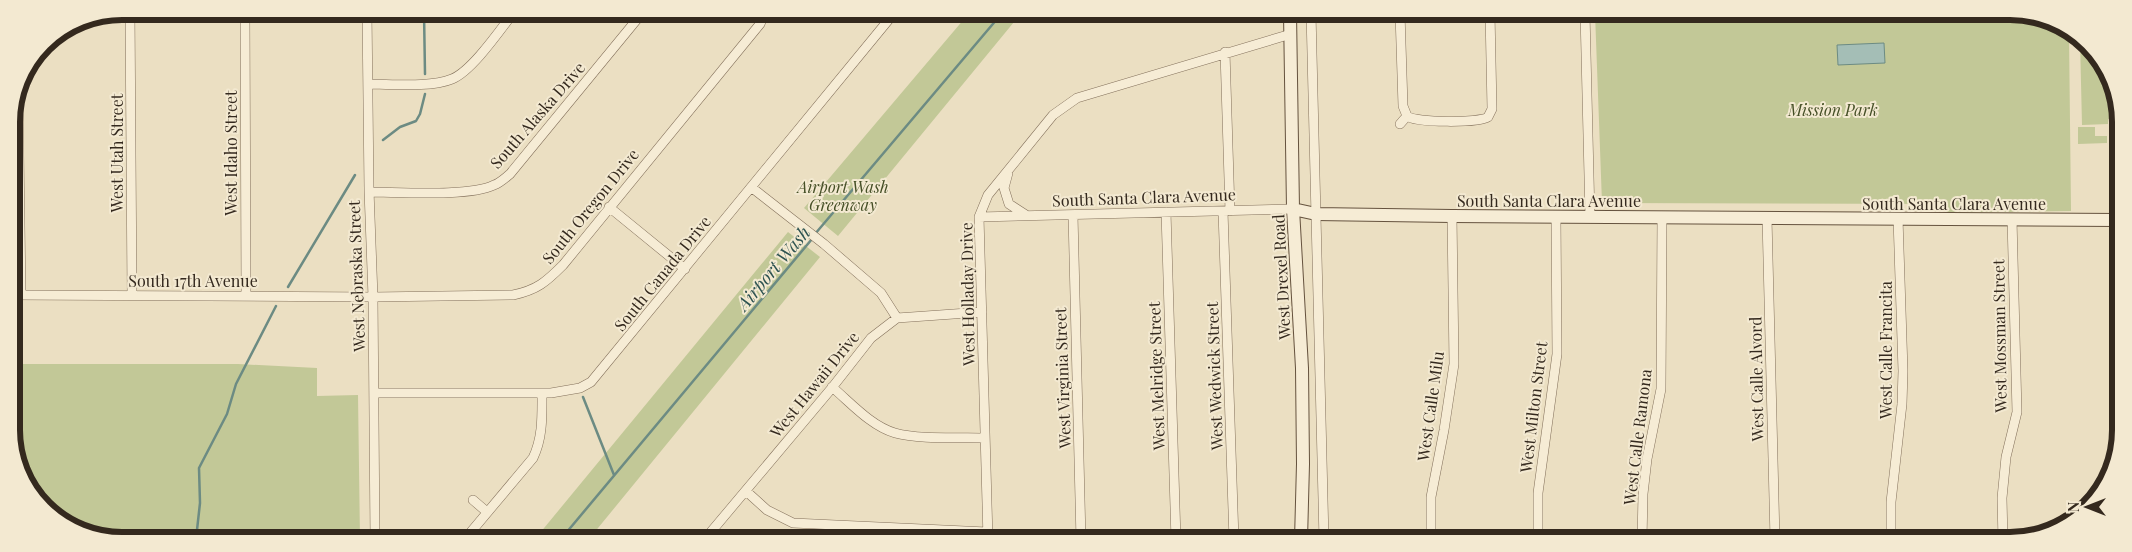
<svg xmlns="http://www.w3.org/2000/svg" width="2132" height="552" font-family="'Playfair Display',serif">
  <rect width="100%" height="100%" fill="#ebdfc2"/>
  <path fill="#c2c897" d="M 970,12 L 1044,12 L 1014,22 L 838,236 L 804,208 Z
    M 1595,13 L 2032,13 L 2069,34 L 2071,211 L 1946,213 L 1945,204 L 1602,203 Z
    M 2080,40 L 2088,44 L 2119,101 L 2119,118 L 2108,119 L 2108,124 L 2082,125 Z
    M 2078,127 L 2095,127 L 2095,136 L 2107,136 L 2107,143 L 2078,144 Z
    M 788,232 L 820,257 L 589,539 L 535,539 Z
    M 13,364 L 238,364 L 317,368 L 317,396 L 358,395 L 360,539 L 100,539 L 44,508 L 13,452 Z"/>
  <path fill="#a4beb6" stroke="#6c8b83" d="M 1884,43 L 1885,63 L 1838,65 L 1837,45 Z"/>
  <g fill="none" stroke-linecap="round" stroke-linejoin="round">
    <path stroke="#6c8b83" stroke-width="2.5" d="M 424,12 L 425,74
      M 383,140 L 400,127 L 416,121 L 420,114 L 425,94
      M 815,234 L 1003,12
      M 288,287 L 355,175
      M 583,397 L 614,475
      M 196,539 L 200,503 L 199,468 L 227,414 L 236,384 L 276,306
      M 561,539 L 812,239"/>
    <g stroke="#83705b" stroke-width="10">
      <path id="street" d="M 130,11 L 132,295
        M 245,11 L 246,295
        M 367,12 L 369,190 L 373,297 L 375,539
        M 1311,13 L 1324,540
        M 1400,13 L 1403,106 L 1407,116
        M 1585,13 L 1590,217
        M 1225,52 L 1230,211
        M 368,84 C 392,84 430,88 452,79 C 472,71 500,30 514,12
        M 18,85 L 21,295
        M 1407,116 C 1415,123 1480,123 1488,117
        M 1488,117 L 1492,109 L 1490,13
        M 1400,124 L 1407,116
        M 1008,173 L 1004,188 L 1009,204 L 1026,215
        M 751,187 L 824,244 L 881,293 L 897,318
        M 369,192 C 399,192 470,197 494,185 C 500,183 505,178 510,174 L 643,12
        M 609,207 L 685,269
        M 1223,211 L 1234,540
        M 1166,212 L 1176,540
        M 1073,215 L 1081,540
        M 979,217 L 1293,209
        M 1767,218 L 1775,540
        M 13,295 L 373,297 L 513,295 C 537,290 546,282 563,265 L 760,24 L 765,12
        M 832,387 C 851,403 871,426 895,433 C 920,440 959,437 985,438
        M 374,393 L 551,393 L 580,388 L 591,382 L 895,12
        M 746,491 L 767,510 L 793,523 L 987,532
        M 473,500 L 487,512
        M 465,539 L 533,458 C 543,437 542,416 542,393
        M 705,539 L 831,389 L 871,338 L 897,318 L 982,312
        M 988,539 L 979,217 L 988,195 L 1053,115 L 1077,98 L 1291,34
        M 1431,540 L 1431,497 L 1444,430 L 1454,364 L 1452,216
        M 1538,540 L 1538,493 L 1557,354 L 1556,217
        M 1642,540 L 1643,494 L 1647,459 L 1661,389 L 1662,217
        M 1891,540 L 1891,502 L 1902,404 L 1903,371 L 1898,218
        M 2003,541 L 2002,498 L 2006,457 L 2017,412 L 2012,219"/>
    </g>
    <g stroke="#65523e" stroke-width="14">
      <path id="secondary" d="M 1290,13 L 1293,209 L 1302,368 L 1303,464 L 1301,540
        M 1293,209 L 1316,214 L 1452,216 L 2119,220"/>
    </g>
    <use href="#street" stroke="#f6ecd5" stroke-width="9"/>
    <use href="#secondary" stroke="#f6ecd5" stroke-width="12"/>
  </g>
  <g text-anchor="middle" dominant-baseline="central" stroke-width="4" stroke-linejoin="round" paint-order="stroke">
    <g font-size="16" font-style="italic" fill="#454f26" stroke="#f3e9d1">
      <text x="1833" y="109">Mission Park</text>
      <text x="843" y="186">Airport Wash<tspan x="843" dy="18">Greenway</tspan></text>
    </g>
    <g font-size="16" fill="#34291e" stroke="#f3e9d1">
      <text transform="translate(537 115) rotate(-49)">South Alaska Drive</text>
      <text transform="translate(116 153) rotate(-90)">West Utah Street</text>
      <text transform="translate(230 153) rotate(-90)">West Idaho Street</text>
      <text transform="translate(1144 197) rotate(-2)">South Santa Clara Avenue</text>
      <text x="1549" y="200">South Santa Clara Avenue</text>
      <text x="1954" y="203">South Santa Clara Avenue</text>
      <text transform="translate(590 206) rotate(-51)">South Oregon Drive</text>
      <text transform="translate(662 273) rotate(-51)">South Canada Drive</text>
      <text transform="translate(356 276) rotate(-92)">West Nebraska Street</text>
      <text transform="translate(1281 277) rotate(-93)">West Drexel Road</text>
      <text x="193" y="280">South 17th Avenue</text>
      <text transform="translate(967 294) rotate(-91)">West Holladay Drive</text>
      <text transform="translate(1999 336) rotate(-91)">West Mossman Street</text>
      <text transform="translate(1885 350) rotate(-90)">West Calle Francita</text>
      <text transform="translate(1156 376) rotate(-92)">West Melridge Street</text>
      <text transform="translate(1214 376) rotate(-92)">West Wedwick Street</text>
      <text transform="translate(1062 378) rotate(-92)">West Virginia Street</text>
      <text transform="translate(1756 379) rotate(-91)">West Calle Alvord</text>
      <text transform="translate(814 384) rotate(-51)">West Hawaii Drive</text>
      <text transform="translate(1430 406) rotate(-82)">West Calle Milu</text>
      <text transform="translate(1533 407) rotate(-83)">West Milton Street</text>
      <text transform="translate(1637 437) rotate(-83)">West Calle Ramona</text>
    </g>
    <g font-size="18" font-style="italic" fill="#2e5351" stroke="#f3e9d1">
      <text transform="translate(773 268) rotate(-50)">Airport Wash</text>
    </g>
  </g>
  <path d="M0 0H2132V552H0ZM122 20H2010A102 102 0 0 1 2112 122V430A102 102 0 0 1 2010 532H122A102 102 0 0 1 20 430V122A102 102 0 0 1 122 20Z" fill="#f3e9d1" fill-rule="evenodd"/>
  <path fill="none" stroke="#34291e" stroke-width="6" d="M122 20H2010A102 102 0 0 1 2112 122V430A102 102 0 0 1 2010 532H122A102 102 0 0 1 20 430V122A102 102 0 0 1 122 20Z"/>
  <g transform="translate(2087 507) rotate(270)" stroke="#f3e9d1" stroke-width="4" paint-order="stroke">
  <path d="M0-4L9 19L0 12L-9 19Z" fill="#34291e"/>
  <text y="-8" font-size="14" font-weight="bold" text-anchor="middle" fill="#34291e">N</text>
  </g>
</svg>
